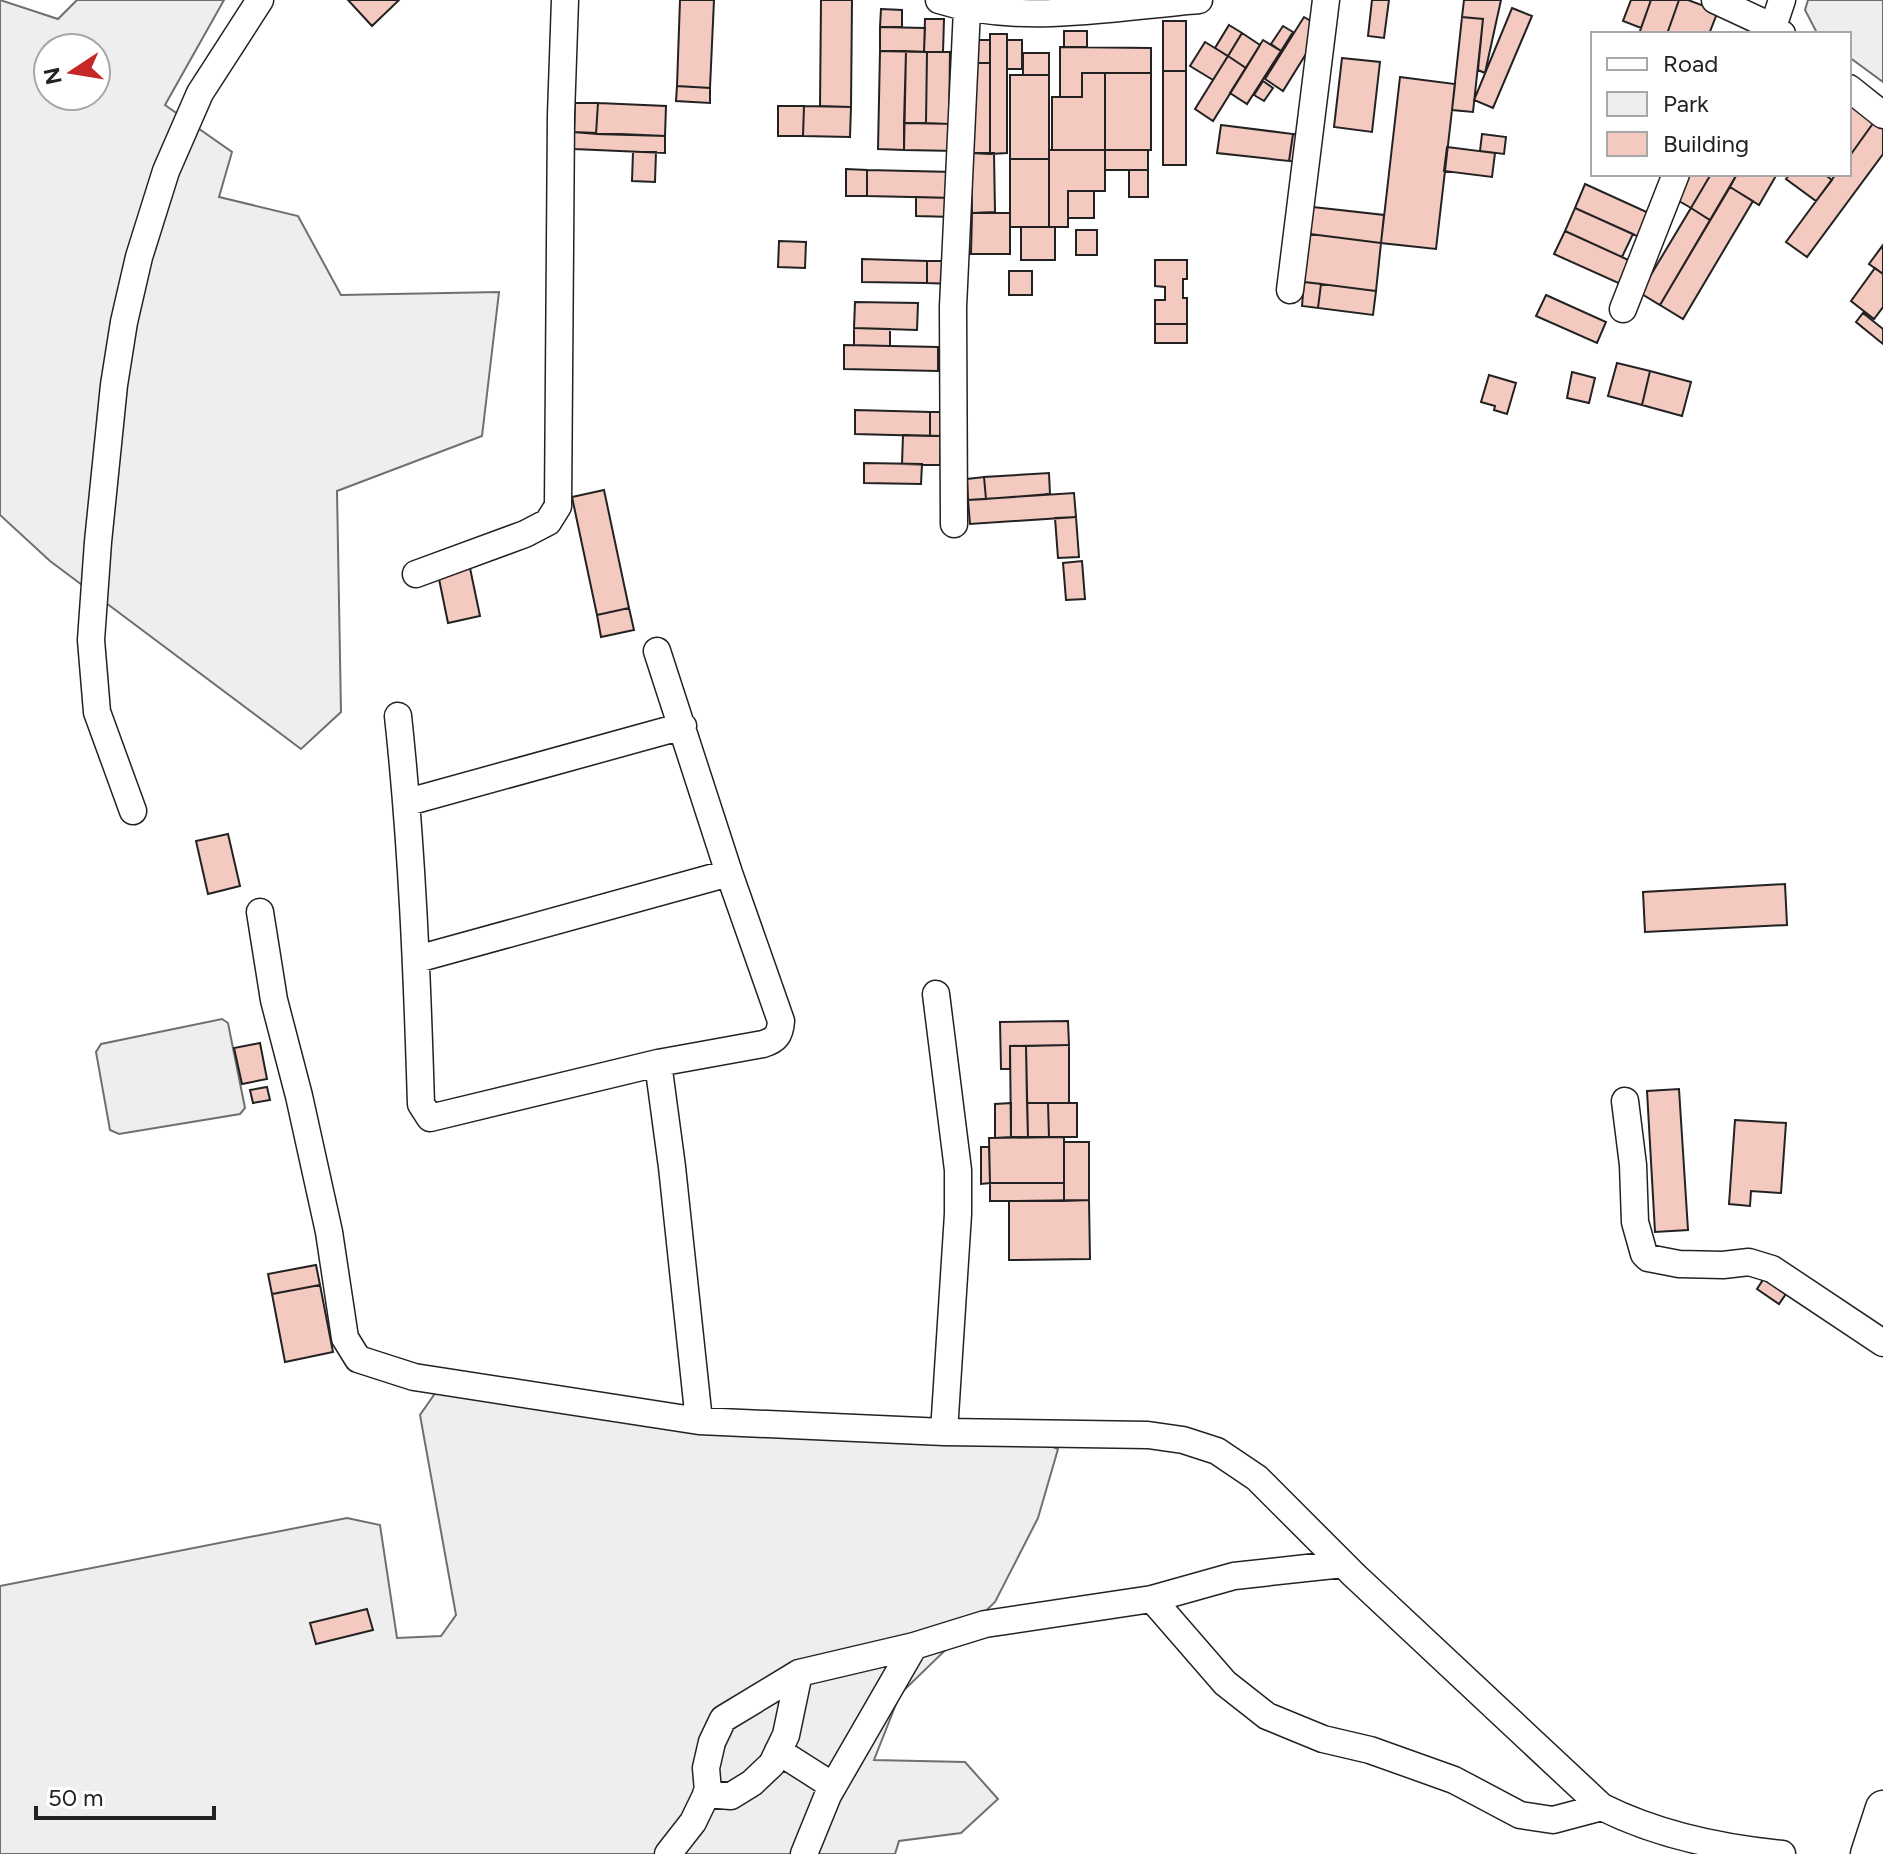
<svg xmlns="http://www.w3.org/2000/svg" width="1883" height="1854" font-family="Figtree,sans-serif">
  <rect width="100%" height="100%" fill="#fff"/>
  <path fill="#eee" stroke="#6f6f6f" stroke-width="2" fill-rule="evenodd" d="M 0,0 L 58,19 L 77,0 L 224,0 L 165,105 L 232,152 L 219,197 L 298,216 L 341,295 L 499,292 L 482,436 L 337,491 L 341,712 L 301,749 L 50,561 L 0,515 ZM 48,48 L 96,48 L 96,96 L 48,96 Z
    M 1808,0 L 1883,0 L 1883,82 L 1849,57 L 1849,34 L 1817,33 L 1805,10 Z
    M 222,1019 L 228,1023 L 245,1108 L 240,1114 L 119,1134 L 110,1130 L 96,1052 L 101,1044 Z
    M 436,1392 L 1041,1442 L 1058,1449 L 1038,1518 L 995,1602 L 900,1694 L 874,1760 L 965,1762 L 998,1799 L 961,1833 L 899,1841 L 895,1854 L 0,1854 L 0,1586 L 347,1518 L 380,1525 L 397,1638 L 441,1636 L 456,1615 L 420,1415 Z"/>
  <path fill="#f3c9c0" stroke="#222" stroke-width="2" d="M 348,0 L 399,0 L 372,26 Z
    M 680,0 L 714,0 L 710,88 L 677,86 Z
    M 821,0 L 852,0 L 851,107 L 820,106 Z
    M 1372,0 L 1389,0 L 1384,38 L 1368,36 Z
    M 1464,0 L 1501,0 L 1485,73 L 1478,70 L 1483,19 L 1462,17 Z
    M 1631,0 L 1651,0 L 1641,28 L 1623,21 Z
    M 1651,0 L 1679,0 L 1667,34 L 1639,34 Z
    M 1679,0 L 1688,0 L 1718,11 L 1709,34 L 1667,34 Z
    M 1512,8 L 1532,16 L 1493,108 L 1474,100 Z
    M 881,9 L 902,10 L 902,27 L 880,27 Z
    M 1304,17 L 1322,28 L 1283,91 L 1265,79 Z
    M 1462,17 L 1483,19 L 1473,112 L 1452,110 Z
    M 925,19 L 944,19 L 943,52 L 924,52 Z
    M 1163,21 L 1186,21 L 1186,71 L 1163,71 Z
    M 1229,25 L 1242,33 L 1228,56 L 1215,48 Z
    M 1283,26 L 1293,32 L 1281,51 L 1271,44 Z
    M 880,27 L 925,28 L 924,52 L 880,51 Z
    M 1064,31 L 1087,31 L 1087,47 L 1064,47 Z
    M 1242,33 L 1260,45 L 1246,68 L 1228,56 Z
    M 990,34 L 1007,34 L 1007,153 L 990,154 Z
    M 971,40 L 990,40 L 990,63 L 971,63 Z
    M 1007,40 L 1022,40 L 1022,69 L 1007,69 Z
    M 1263,40 L 1281,51 L 1247,104 L 1230,93 Z
    M 1205,42 L 1228,56 L 1213,80 L 1190,66 Z
    M 1060,47 L 1151,48 L 1151,73 L 1082,73 L 1082,97 L 1060,97 Z
    M 880,51 L 906,51 L 904,150 L 878,149 Z
    M 906,51 L 927,52 L 926,123 L 904,123 Z
    M 927,52 L 950,52 L 949,124 L 926,123 Z
    M 1023,53 L 1049,53 L 1049,75 L 1023,75 Z
    M 1228,56 L 1246,68 L 1213,121 L 1195,109 Z
    M 1342,58 L 1380,62 L 1372,132 L 1334,127 Z
    M 971,63 L 990,63 L 990,154 L 971,153 Z
    M 1163,71 L 1186,71 L 1186,165 L 1163,165 Z
    M 1082,73 L 1105,73 L 1105,150 L 1052,150 L 1052,97 L 1082,97 Z
    M 1105,73 L 1151,73 L 1151,150 L 1105,150 Z
    M 1010,75 L 1049,75 L 1049,159 L 1010,159 Z
    M 1400,77 L 1455,84 L 1436,249 L 1381,243 Z
    M 1263,81 L 1273,88 L 1264,101 L 1254,95 Z
    M 677,86 L 710,88 L 710,103 L 676,101 Z
    M 575,103 L 598,103 L 596,134 L 574,132 Z
    M 598,103 L 666,106 L 665,136 L 596,134 Z
    M 1849,103 L 1874,122 L 1849,157 Z
    M 778,106 L 804,106 L 803,136 L 778,136 Z
    M 804,106 L 851,107 L 850,137 L 803,136 Z
    M 1874,122 L 1883,129 L 1883,154 L 1807,257 L 1786,242 L 1836,174 L 1849,174 L 1849,157 Z
    M 904,123 L 957,124 L 957,151 L 904,150 Z
    M 1221,125 L 1293,134 L 1289,161 L 1217,153 Z
    M 574,132 L 665,136 L 665,153 L 574,149 Z
    M 1293,134 L 1307,135 L 1303,163 L 1289,161 Z
    M 1482,134 L 1506,137 L 1504,154 L 1480,151 Z
    M 1447,147 L 1495,153 L 1492,177 L 1444,171 Z
    M 1049,150 L 1105,150 L 1105,191 L 1068,191 L 1068,227 L 1049,227 Z
    M 1105,150 L 1148,150 L 1148,170 L 1105,170 Z
    M 633,152 L 656,152 L 655,182 L 632,181 Z
    M 971,153 L 994,153 L 995,212 L 972,213 Z
    M 1010,159 L 1049,159 L 1049,227 L 1010,227 Z
    M 846,169 L 867,170 L 867,196 L 846,196 Z
    M 867,170 L 954,172 L 953,198 L 867,196 Z
    M 1129,170 L 1148,170 L 1148,197 L 1129,197 Z
    M 1686,174 L 1711,174 L 1691,208 L 1672,197 Z
    M 1711,174 L 1737,174 L 1710,220 L 1691,208 Z
    M 1737,174 L 1777,174 L 1759,205 L 1730,187 Z
    M 1790,174 L 1824,174 L 1832,180 L 1816,201 L 1786,179 Z
    M 1585,184 L 1651,214 L 1641,238 L 1575,208 Z
    M 1730,187 L 1753,201 L 1683,319 L 1660,305 Z
    M 1068,191 L 1094,191 L 1094,218 L 1068,218 Z
    M 916,197 L 953,198 L 953,217 L 916,216 Z
    M 1313,207 L 1384,215 L 1381,243 L 1310,234 Z
    M 1575,208 L 1633,234 L 1622,257 L 1565,231 Z
    M 1691,208 L 1710,220 L 1660,305 L 1640,293 Z
    M 972,213 L 1010,213 L 1010,254 L 971,254 Z
    M 1021,227 L 1055,227 L 1055,260 L 1021,260 Z
    M 1076,230 L 1097,230 L 1097,255 L 1076,255 Z
    M 1565,231 L 1635,263 L 1625,286 L 1554,254 Z
    M 1310,234 L 1381,243 L 1376,291 L 1304,282 Z
    M 779,241 L 806,242 L 805,268 L 778,267 Z
    M 1883,245 L 1883,274 L 1869,264 Z
    M 862,259 L 927,261 L 927,283 L 862,282 Z
    M 1155,260 L 1187,260 L 1187,279 L 1183,279 L 1183,298 L 1187,298 L 1187,324 L 1155,324 L 1155,300 L 1165,300 L 1165,287 L 1155,286 Z
    M 927,261 L 952,261 L 952,284 L 927,283 Z
    M 1875,268 L 1883,274 L 1883,307 L 1874,319 L 1851,301 Z
    M 1009,271 L 1032,271 L 1032,295 L 1009,295 Z
    M 1304,282 L 1321,284 L 1318,308 L 1302,306 Z
    M 1321,284 L 1376,291 L 1373,315 L 1318,308 Z
    M 1546,295 L 1606,322 L 1597,343 L 1536,316 Z
    M 855,302 L 918,303 L 917,330 L 854,328 Z
    M 1863,313 L 1883,329 L 1883,344 L 1856,322 Z
    M 1155,324 L 1187,324 L 1187,343 L 1155,343 Z
    M 854,328 L 890,329 L 890,346 L 854,345 Z
    M 844,345 L 938,347 L 938,371 L 844,369 Z
    M 1617,363 L 1650,371 L 1642,405 L 1608,396 Z
    M 1650,371 L 1691,382 L 1682,416 L 1642,405 Z
    M 1572,372 L 1595,378 L 1589,403 L 1567,398 Z
    M 1489,375 L 1516,383 L 1507,414 L 1494,410 L 1495,406 L 1481,402 Z
    M 855,410 L 930,412 L 930,436 L 855,434 Z
    M 930,412 L 951,412 L 951,436 L 930,436 Z
    M 903,435 L 941,436 L 940,465 L 902,464 Z
    M 864,463 L 922,464 L 921,484 L 864,483 Z
    M 1049,473 L 1050,494 L 986,499 L 984,477 Z
    M 984,477 L 986,499 L 968,500 L 967,479 Z
    M 604,490 L 629,608 L 597,615 L 572,497 Z
    M 1074,493 L 1076,517 L 970,524 L 968,500 Z
    M 1076,517 L 1079,557 L 1058,558 L 1055,518 Z
    M 1082,561 L 1085,599 L 1066,600 L 1063,563 Z
    M 470,568 L 480,616 L 448,623 L 438,574 Z
    M 629,608 L 634,630 L 601,637 L 597,615 Z
    M 228,834 L 240,886 L 208,894 L 196,841 Z
    M 1785,884 L 1787,925 L 1645,932 L 1643,892 Z
    M 1068,1021 L 1069,1045 L 1010,1046 L 1010,1069 L 1001,1069 L 1000,1022 Z
    M 260,1043 L 267,1079 L 242,1084 L 234,1048 Z
    M 1069,1045 L 1069,1103 L 1027,1103 L 1026,1046 Z
    M 1010,1046 L 1026,1046 L 1028,1137 L 1011,1137 Z
    M 267,1087 L 270,1100 L 253,1103 L 250,1090 Z
    M 1679,1089 L 1688,1230 L 1655,1232 L 1647,1091 Z
    M 1011,1103 L 1011,1137 L 995,1138 L 995,1104 Z
    M 1027,1103 L 1048,1103 L 1049,1137 L 1028,1137 Z
    M 1048,1103 L 1077,1103 L 1077,1137 L 1049,1137 Z
    M 1735,1120 L 1786,1123 L 1781,1193 L 1751,1191 L 1750,1206 L 1729,1204 Z
    M 1064,1137 L 1064,1183 L 990,1183 L 989,1138 Z
    M 1064,1142 L 1089,1142 L 1089,1200 L 1064,1201 Z
    M 981,1147 L 989,1147 L 990,1183 L 981,1184 Z
    M 990,1183 L 1064,1183 L 1064,1201 L 990,1201 Z
    M 1089,1200 L 1090,1259 L 1009,1260 L 1009,1201 Z
    M 316,1265 L 320,1285 L 272,1294 L 268,1274 Z
    M 1768,1272 L 1790,1288 L 1779,1304 L 1757,1289 Z
    M 320,1285 L 333,1352 L 285,1362 L 272,1294 Z
    M 367,1609 L 373,1630 L 316,1644 L 310,1623 Z"/>
  <g fill="none" stroke-linecap="round" stroke-linejoin="round">
    <g stroke="#222" stroke-width="29">
      <path id="minor" d="M 939,0 C 1021,26 1115,7 1199,0
        M 1715,0 L 1773,27 L 1782,34
        M 1773,27 L 1782,0
        M 1849,88 L 1883,115
        M 1290,290 L 1326,0
        M 1623,309 L 1676,174
        M 954,524 L 953,307 L 967,9
        M 416,574 L 525,534 L 548,522 L 558,506 L 561,115 L 565,0
        M 398,716 C 412,845 417,974 421,1104 L 430,1118 L 658,1063 L 763,1044 C 776,1040 780,1035 781,1021 L 729,873 L 657,651
        M 408,802 L 683,726
        M 133,811 L 97,712 L 91,640 L 98,542 L 114,385 L 124,322 L 139,257 L 166,171 L 200,93 L 260,0
        M 260,912 L 274,1000 L 299,1096 L 329,1232 L 345,1338 L 358,1359 L 414,1377 L 699,1421 L 944,1432 L 1148,1435 L 1183,1440 L 1217,1451 L 1257,1478 L 1354,1575 L 1602,1807 C 1658,1835 1720,1848 1782,1854
        M 417,959 L 729,873
        M 936,994 L 958,1170 L 958,1214 L 944,1432
        M 658,1063 L 672,1167 L 699,1421
        M 1625,1101 L 1633,1165 L 1635,1222 L 1644,1254 L 1648,1258 L 1679,1264 L 1723,1265 L 1749,1262 L 1772,1269 L 1883,1343
        M 1152,1599 L 1225,1683 L 1267,1716 L 1323,1739 L 1370,1750 L 1454,1780 L 1520,1815 L 1553,1820 L 1602,1807
        M 778,1751 L 833,1786
        M 706,1794 L 731,1796 L 752,1783 L 772,1764 L 786,1735 L 799,1673
        M 668,1854 L 693,1822 L 708,1791 L 706,1768 L 712,1742 L 723,1719 L 799,1673 L 914,1646
        M 804,1854 L 828,1795 L 914,1646 L 985,1624 L 1152,1599 L 1234,1576 L 1343,1564"/>
    </g>
    <g stroke="#222" stroke-width="37">
      <path id="major" d="M 1868,1854 L 1883,1808"/>
    </g>
    <use href="#minor" stroke="#fff" stroke-width="26"/>
    <use href="#major" stroke="#fff" stroke-width="34"/>
  </g>
  <rect x="1591" y="32" width="260" height="144" fill="#ffffff" stroke="#a7a7a7" stroke-width="2"/>
  <rect x="1607" y="58" width="40" height="12" fill="#ffffff" stroke="#a7a7a7" stroke-width="2"/>
  <text x="1663" y="72" font-size="24" fill="#222222">Road</text>
  <rect x="1607" y="92" width="40" height="24" fill="#eeeeee" stroke="#a7a7a7" stroke-width="2"/>
  <text x="1663" y="112" font-size="24" fill="#222222">Park</text>
  <rect x="1607" y="132" width="40" height="24" fill="#f3c9c0" stroke="#a7a7a7" stroke-width="2"/>
  <text x="1663" y="152" font-size="24" fill="#222222">Building</text>
  <g transform="translate(72 72) rotate(258)"><circle r="38" fill="#ffffff" stroke="#a7a7a7" stroke-width="2"/>
  <path d="M0-6L14 30L0 20L-14 30Z" fill="#c62828"/>
  <text y="-12" font-size="22" font-weight="bold" text-anchor="middle" fill="#222222">N</text>
  </g>
  <path d="M36 1806v12h178v-12" fill="none" stroke="#222222" stroke-width="4"/>
  <text x="48" y="1806" font-size="24" fill="#222222" stroke="#ffffff" stroke-width="6" paint-order="stroke">50 m</text>
</svg>
